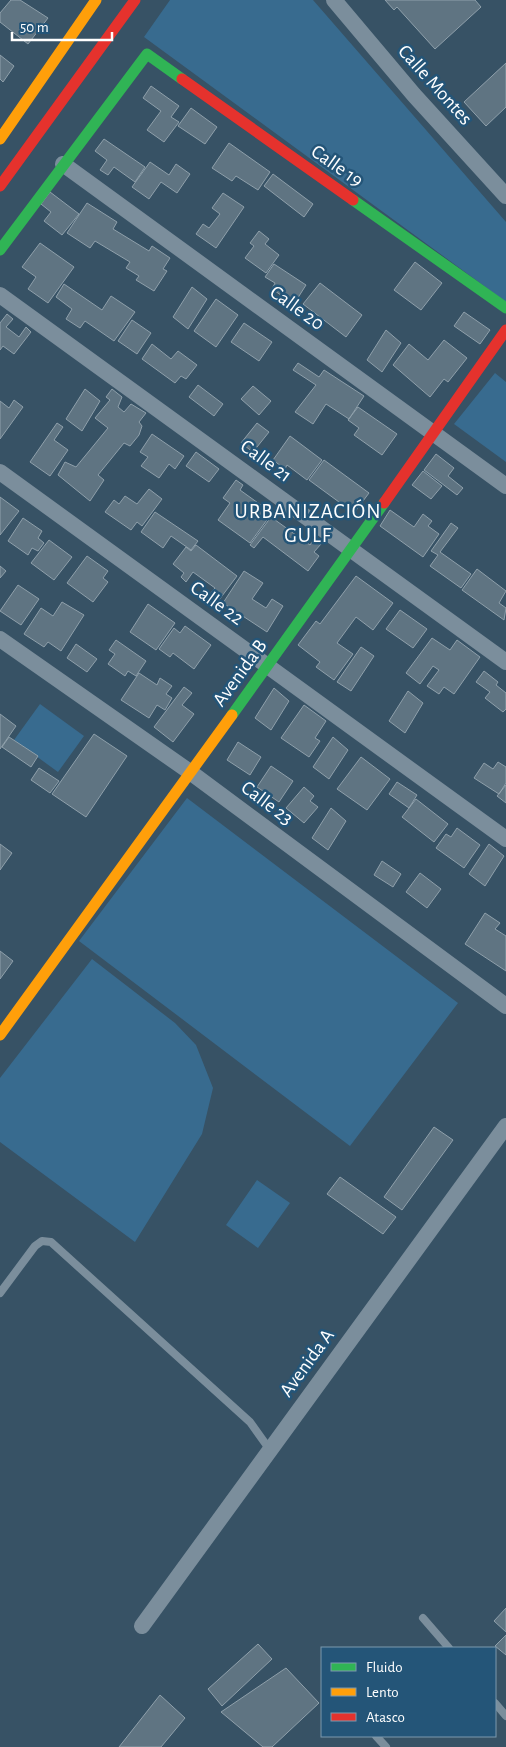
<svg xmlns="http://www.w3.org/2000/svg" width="506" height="1747" font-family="'Alegreya Sans',sans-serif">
  <rect width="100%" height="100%" fill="#375265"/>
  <path fill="#386b8f" d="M 170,0 L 313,0 L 506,222 L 506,302 L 144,37 Z
    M 495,373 L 506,382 L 506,462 L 454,424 Z
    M 40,704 L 84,736 L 58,772 L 14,740 Z
    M 187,798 L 458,1003 L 350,1146 L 79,941 Z
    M 92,959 L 175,1023 L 196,1045 L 213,1088 L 202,1134 L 135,1242 L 0,1142 L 0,1078 Z
    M 257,1180 L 290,1203 L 258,1248 L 226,1225 Z"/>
  <path fill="#5f7482" stroke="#8fa0ab" d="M 11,0 L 20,0 L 48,18 L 28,44 L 0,22 L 0,13 Z
    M 385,0 L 475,0 L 481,7 L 435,49 L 397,7 L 394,10 Z
    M 0,55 L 14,66 L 3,82 L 0,79 Z
    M 506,63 L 506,107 L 486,126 L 464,102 Z
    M 151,86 L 179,106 L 171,117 L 179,122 L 164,142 L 147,130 L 161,111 L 143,98 Z
    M 191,108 L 217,127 L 205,144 L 178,126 Z
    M 104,139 L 145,167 L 135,182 L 114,167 L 108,175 L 100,170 L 107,160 L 95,151 Z
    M 229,143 L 270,172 L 258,190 L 236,176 L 232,181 L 212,168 Z
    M 150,162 L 169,175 L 176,164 L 190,174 L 177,193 L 161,182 L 149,199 L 132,187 Z
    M 273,174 L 313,204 L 304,217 L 264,186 Z
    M 50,192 L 79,214 L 62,235 L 44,221 L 51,212 L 41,204 Z
    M 223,193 L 244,207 L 216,248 L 196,234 L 203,224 L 209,228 L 220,214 L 212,208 Z
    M 87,203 L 117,222 L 113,229 L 149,251 L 152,246 L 170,258 L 163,269 L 167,271 L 154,291 L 136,280 L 139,276 L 126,268 L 130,262 L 95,241 L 90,248 L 67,233 Z
    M 259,231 L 269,239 L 265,244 L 279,255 L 266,273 L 245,258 L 254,246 L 250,243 Z
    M 40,243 L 74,267 L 48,303 L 28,289 L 36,277 L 22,267 Z
    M 415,262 L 442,283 L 421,310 L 394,290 Z
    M 274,264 L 306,285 L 294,304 L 272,289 L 275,283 L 265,277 Z
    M 320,283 L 362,315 L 346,337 L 303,304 Z
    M 64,284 L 102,310 L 111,296 L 135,312 L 114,341 L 85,321 L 80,328 L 66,319 L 72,309 L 56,297 Z
    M 192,287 L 207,299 L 188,329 L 173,317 Z
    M 216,299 L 238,315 L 216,347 L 194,331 Z
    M 464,312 L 490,330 L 480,344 L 454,326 Z
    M 7,314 L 13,319 L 6,327 L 19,337 L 26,327 L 31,332 L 14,354 L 3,346 L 0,350 L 0,323 Z
    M 132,320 L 151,333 L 137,354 L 118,341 Z
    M 244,323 L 272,342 L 259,361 L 231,342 Z
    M 386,330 L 401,343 L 382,372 L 367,360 Z
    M 444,340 L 467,358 L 448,382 L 444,379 L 430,397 L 393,365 L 409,344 L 428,360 Z
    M 152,344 L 171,359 L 178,351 L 197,365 L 186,379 L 181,376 L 175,383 L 142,359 Z
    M 298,363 L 319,377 L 324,370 L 364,396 L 349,419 L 326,404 L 313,424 L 295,412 L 316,385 L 293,370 Z
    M 198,385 L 223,404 L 214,416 L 189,397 Z
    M 253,386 L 271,401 L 259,415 L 241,399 Z
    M 85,389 L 100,401 L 82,431 L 66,419 Z
    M 112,389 L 122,397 L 118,407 L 124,412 L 131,404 L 146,413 L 139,422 L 142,426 L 139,435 L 130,446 L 124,443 L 98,475 L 104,480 L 90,501 L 58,475 L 65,462 L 76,467 L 108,428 L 95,418 L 110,400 L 106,397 Z
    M 14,400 L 23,407 L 0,439 L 0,401 L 9,408 Z
    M 358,407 L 397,434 L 382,455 L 354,435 L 359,428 L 348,420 Z
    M 57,423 L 63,427 L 54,440 L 68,450 L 50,476 L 30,462 Z
    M 257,423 L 269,432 L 253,452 L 241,443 Z
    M 152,434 L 184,456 L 175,469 L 169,464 L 159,478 L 141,466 L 148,457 L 140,452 Z
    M 290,436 L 322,460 L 307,480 L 287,465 L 285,469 L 273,460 Z
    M 196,452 L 219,469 L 209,482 L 186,466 Z
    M 436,454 L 454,468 L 448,476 L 463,488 L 457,495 L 424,470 Z
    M 324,460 L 369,493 L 354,513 L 309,480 Z
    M 423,471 L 442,486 L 431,499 L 412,485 Z
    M 236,480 L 243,485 L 240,490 L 272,513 L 250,543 L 218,520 L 230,503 L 223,498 Z
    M 149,489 L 162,499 L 142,526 L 137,522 L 131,530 L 105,512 L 114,500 L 119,504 L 125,496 L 137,504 Z
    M 0,497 L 19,511 L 0,535 Z
    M 390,510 L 414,527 L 423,514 L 432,521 L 428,526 L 439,534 L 423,557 L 380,526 Z
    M 155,512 L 198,541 L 191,550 L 171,536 L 163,548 L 141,532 Z
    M 271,517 L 310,545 L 314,539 L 321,544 L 314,552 L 319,556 L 308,571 L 263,537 L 254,548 L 250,545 Z
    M 23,518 L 42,531 L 38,538 L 44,543 L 38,551 L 32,548 L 28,555 L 8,541 Z
    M 451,523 L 458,528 L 440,552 L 471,574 L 461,588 L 430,566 L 438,555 L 431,551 Z
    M 49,540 L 72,557 L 54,580 L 31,563 Z
    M 196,545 L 237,576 L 219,600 L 210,594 L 215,588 L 193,572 L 186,582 L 181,577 L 184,573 L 173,564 L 186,547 L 191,551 Z
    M 87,556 L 108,571 L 103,578 L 108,582 L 93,602 L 67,583 Z
    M 0,566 L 6,571 L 0,578 Z
    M 477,569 L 506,591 L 499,603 L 506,608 L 504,620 L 462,590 Z
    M 244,571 L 263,583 L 252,599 L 266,608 L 272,599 L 283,606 L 267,632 L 223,603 Z
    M 356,576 L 393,603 L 373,630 L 356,617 L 337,643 L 353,654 L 334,680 L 316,667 L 320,662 L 298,645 L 316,621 L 320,624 Z
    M 18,585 L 39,599 L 21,625 L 0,611 Z
    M 62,602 L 84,615 L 61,651 L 48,642 L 44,647 L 24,634 L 41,608 L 53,616 Z
    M 148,604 L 175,623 L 156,650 L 130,632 Z
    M 400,610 L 427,629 L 413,648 L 386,629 Z
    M 185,626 L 211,645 L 194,669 L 173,653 L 170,657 L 159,649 L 174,628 L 180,633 Z
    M 432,638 L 450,650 L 457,640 L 480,657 L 454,694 L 444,687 L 439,694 L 427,686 L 439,670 L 433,666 L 420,684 L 406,673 Z
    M 116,640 L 146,661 L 136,676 L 128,671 L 125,676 L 108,664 L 115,654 L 109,650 Z
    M 76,644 L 97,659 L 87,672 L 67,658 Z
    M 361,647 L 374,656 L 351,691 L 337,682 Z
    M 484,671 L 498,682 L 496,685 L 506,693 L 506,709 L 503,712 L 485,698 L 490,692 L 476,682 Z
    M 139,673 L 157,685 L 160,678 L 172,686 L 166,694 L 172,698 L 165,710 L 157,705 L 149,718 L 121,700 Z
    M 184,687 L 192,693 L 182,705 L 194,714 L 173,742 L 154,727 Z
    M 274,688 L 289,701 L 271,730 L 255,718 Z
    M 408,691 L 423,703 L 405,733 L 389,721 Z
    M 304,705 L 326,721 L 315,738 L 320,741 L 309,757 L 281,738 Z
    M 0,714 L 16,726 L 0,749 Z
    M 94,734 L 127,756 L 86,817 L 52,794 Z
    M 9,737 L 38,756 L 31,767 L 2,747 Z
    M 333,737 L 348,750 L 329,779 L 313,767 Z
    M 238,742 L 261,757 L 250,775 L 227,760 Z
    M 361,757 L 390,779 L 367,810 L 337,789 Z
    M 498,762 L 506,767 L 506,783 L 499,794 L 474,778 L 484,763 L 493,769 Z
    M 271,766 L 293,781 L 279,802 L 257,787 Z
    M 39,768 L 59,781 L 50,793 L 31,780 Z
    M 397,782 L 417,795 L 409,808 L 389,794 Z
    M 506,785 L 506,803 L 497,796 Z
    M 304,787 L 314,796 L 310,801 L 318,807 L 304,823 L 286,808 Z
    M 416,799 L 448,824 L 434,842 L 402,817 Z
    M 331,808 L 346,821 L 328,850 L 312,838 Z
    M 457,828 L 480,845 L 464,868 L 436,848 L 446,834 L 451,837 Z
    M 0,844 L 12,853 L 0,870 Z
    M 489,844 L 504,856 L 485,886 L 469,874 Z
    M 382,861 L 401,874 L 393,887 L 374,875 Z
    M 420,873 L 441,889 L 427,908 L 406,892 Z
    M 485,913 L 500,923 L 495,929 L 506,936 L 506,971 L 465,944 Z
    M 0,951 L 13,961 L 0,979 Z
    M 434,1127 L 453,1140 L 402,1210 L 384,1197 Z
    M 340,1177 L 396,1217 L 383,1234 L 327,1194 Z
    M 506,1608 L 506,1632 L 494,1621 Z
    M 506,1635 L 506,1655 L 495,1646 Z
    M 258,1644 L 272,1659 L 222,1706 L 208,1689 Z
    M 286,1668 L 319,1703 L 272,1747 L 263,1747 L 221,1712 Z
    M 160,1695 L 185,1718 L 161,1747 L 119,1747 Z"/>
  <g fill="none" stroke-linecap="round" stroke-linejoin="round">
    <path stroke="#7b8e9c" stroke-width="8" d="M 0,1293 L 35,1246 L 42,1241 L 51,1242 L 250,1422 L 270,1450
      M 423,1618 L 449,1648
      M 495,1703 L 506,1716
      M 376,1736 L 386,1747"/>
    <path stroke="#7b8e9c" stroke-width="16" d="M 334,0 L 414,95 L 506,196
      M 63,164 L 506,486
      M 0,295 L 506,662
      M 0,472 L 506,839
      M 0,639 L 190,772 L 506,1006
      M 142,1626 L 506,1126"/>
    <path stroke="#30b455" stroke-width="11" d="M 353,200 L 506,308
      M 0,250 L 147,54 L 182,79
      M 232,715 L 384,503"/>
    <path stroke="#ff9f0a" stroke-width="11" d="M 0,139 L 96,0
      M 0,1035 L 232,715"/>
    <path stroke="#e5322d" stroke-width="11" d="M 182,79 L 353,200
      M 0,186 L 135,0
      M 384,503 L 506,330"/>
  </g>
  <g text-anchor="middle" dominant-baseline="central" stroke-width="5" stroke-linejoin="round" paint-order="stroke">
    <g font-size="20" fill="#fff" stroke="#245578">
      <text transform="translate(435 85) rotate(48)">Calle Montes</text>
      <text transform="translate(337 166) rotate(35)">Calle 19</text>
      <text transform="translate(297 308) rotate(36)">Calle 20</text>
      <text transform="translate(266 461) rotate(36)">Calle 21</text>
      <text transform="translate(217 603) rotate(36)">Calle 22</text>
      <text transform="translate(240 673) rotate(-54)">Avenida B</text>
      <text transform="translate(267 803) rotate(37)">Calle 23</text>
      <text transform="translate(307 1363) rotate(-54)">Avenida A</text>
    </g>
    <g font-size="21" letter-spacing="1" fill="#fff" stroke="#245578">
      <text x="308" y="511">URBANIZACIÓN<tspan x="308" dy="24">GULF</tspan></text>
    </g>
  </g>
  <rect x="321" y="1647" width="175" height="90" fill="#245578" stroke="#7c99ae"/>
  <rect x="331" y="1663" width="25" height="8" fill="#30b455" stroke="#7c99ae"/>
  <text x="366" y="1672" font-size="15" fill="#ffffff">Fluido</text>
  <rect x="331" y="1688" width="25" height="8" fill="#ff9f0a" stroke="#7c99ae"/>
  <text x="366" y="1697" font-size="15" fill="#ffffff">Lento</text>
  <rect x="331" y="1713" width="25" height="8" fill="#e5322d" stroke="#7c99ae"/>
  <text x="366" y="1722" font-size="15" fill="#ffffff">Atasco</text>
  <path d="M12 32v8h100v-8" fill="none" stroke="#ffffff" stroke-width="2.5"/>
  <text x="20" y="32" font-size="15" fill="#ffffff" stroke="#245578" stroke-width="4" paint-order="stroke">50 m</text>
</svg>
